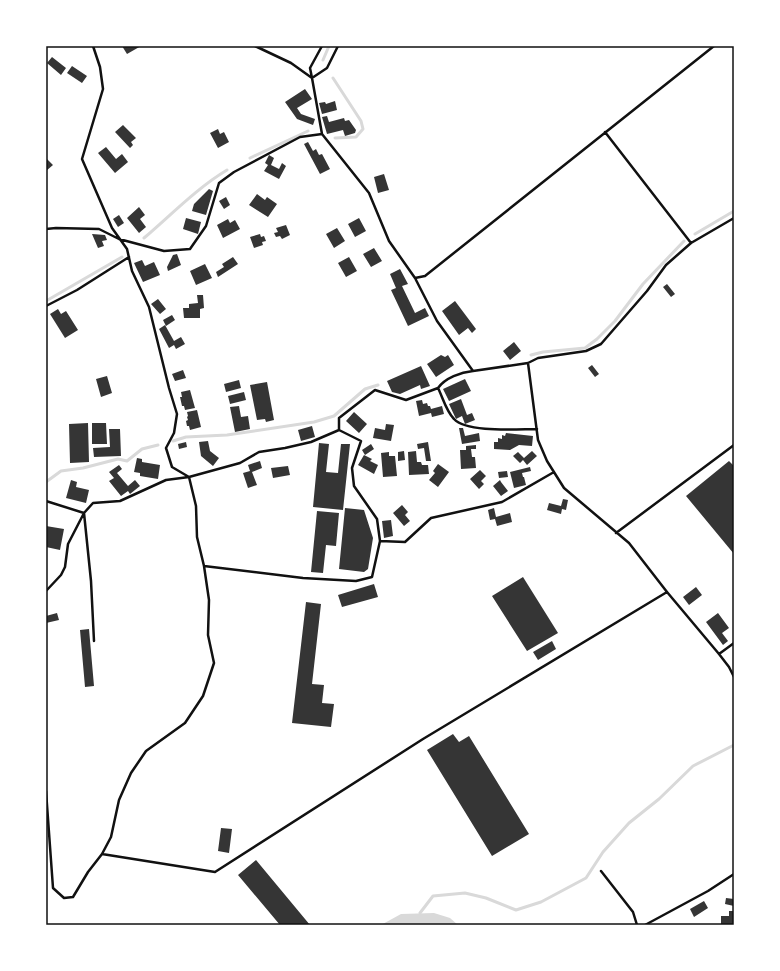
<svg xmlns="http://www.w3.org/2000/svg" width="780" height="971" viewBox="0 0 780 971" font-family="'PT Sans Narrow',sans-serif">
  <rect width="100%" height="100%" fill="#fff"/>
  <path fill="#d9d9d9" d="M434,913L450,918L458,925H381L401,914Z"/>
  <g fill="none" stroke-linecap="round" stroke-linejoin="round">
    <path stroke="#d9d9d9" stroke-width="3" d="M323,60L329,46
      M333,78L361,121L363,129L356,137L335,138
      M250,158L308,131
      M695,234L734,211
      M144,238C171,215 197,188 227,170
      M46,301L122,257
      M531,355L543,352L585,348L597,339L615,321L643,284L684,241
      M173,441L186,437L227,435L314,422L334,416L365,389L378,385
      M46,482L61,471L83,468L118,459L127,461L142,449L158,445
      M420,913L433,896L465,893L486,898L516,910L541,902L586,878L603,852L629,823L659,799L693,766L734,745"/>
  </g>
  <path fill="#353535" d="M122,46H141L127,54Z
    M52,57L66,68L61,75L47,63Z
    M72,66L87,76L82,83L67,73Z
    M305,89L312,99L297,108L301,114L315,119L313,125L297,119L285,102Z
    M335,101L337,110L322,114L319,103L325,102L326,104Z
    M327,116L329,122L344,118L345,121L349,120L356,130L355,133L345,136L343,130L327,134L322,117Z
    M123,125L136,138L131,142L133,145L130,148L115,132Z
    M218,129L220,134L224,132L229,142L218,148L210,133Z
    M308,142L313,151L316,149L319,155L322,154L330,169L320,174L304,144Z
    M106,147L116,159L122,154L128,162L115,173L98,153Z
    M269,155L274,158L271,165L279,169L282,163L286,166L279,179L264,171L268,165L265,163Z
    M46,158L53,165L46,171Z
    M384,174L389,190L378,193L374,177Z
    M209,189L213,191L206,215L192,211L194,204Z
    M257,194L265,200L267,197L277,204L268,217L249,205Z
    M226,197L230,205L224,209L219,201Z
    M139,207L145,215L140,219L146,227L139,233L127,218Z
    M119,215L124,223L118,227L113,219Z
    M186,218L201,222L198,234L183,229Z
    M359,218L366,231L355,237L348,224Z
    M228,219L230,223L235,220L240,229L223,238L217,225Z
    M286,225L290,235L282,239L280,236L276,237L274,233L278,232L276,228Z
    M337,228L345,241L334,248L326,234Z
    M92,234L105,235L107,240L102,241L104,246L98,248Z
    M260,234L261,237L264,236L266,241L262,242L263,245L254,248L250,237Z
    M374,248L382,261L371,267L363,254Z
    M177,254L181,265L168,271L167,267L173,255Z
    M233,257L238,264L218,277L216,272L224,267L222,264Z
    M349,257L357,271L346,277L338,263Z
    M142,260L145,266L154,262L160,275L143,282L134,263Z
    M205,264L212,278L196,285L190,271Z
    M400,269L408,284L402,286L415,313L425,308L429,316L408,326L391,290L396,288L390,274Z
    M667,284L675,294L671,297L663,287Z
    M197,295H203L204,308L200,309V318H184L183,308H189V304L198,303Z
    M158,299L166,309L160,314L151,304Z
    M455,301L476,329L472,333L468,328L459,335L442,311Z
    M58,309L61,314L66,311L78,330L65,338L50,314Z
    M172,315L175,320L166,326L163,320Z
    M165,325L174,341L181,337L185,344L176,349L174,345L169,348L159,329Z
    M514,342L521,351L510,360L503,351Z
    M441,355L445,357L448,355L454,365L436,377L427,364Z
    M592,365L599,374L595,377L588,368Z
    M421,366L430,386L421,389L420,385L400,394L392,392L387,381Z
    M183,370L186,378L175,381L172,374Z
    M107,376L112,393L101,397L96,379Z
    M465,379L471,391L449,401L443,389Z
    M239,380L241,388L226,392L224,384Z
    M267,382L274,420L266,422L265,419L257,420L250,385Z
    M190,390L195,408L185,410L184,406H182L180,397H182L181,392Z
    M244,392L246,400L230,404L228,396Z
    M461,399L467,415L472,413L475,420L465,424L462,416L456,419L449,404Z
    M422,400L423,404L427,403L428,406H430L431,409L442,406L444,414L432,417L431,413L419,416L416,401Z
    M239,406L241,417L248,416L250,429L235,432L230,407Z
    M197,410L201,427L190,430L189,426H187L186,421L188,420L187,417L188,416L187,412Z
    M354,412L367,424L359,433L346,421Z
    M88,423L89,462L70,463L69,424Z
    M92,423H106L107,444H92Z
    M386,424L394,425L391,441L373,438L375,428L385,430Z
    M312,426L315,437L301,441L298,430Z
    M459,428H463L465,436L479,433L480,441L462,444Z
    M109,429H120L121,456L94,457L93,448L110,447Z
    M506,433L533,436L532,446L519,445L510,450L494,449V442H498V438L502,439V435L505,436Z
    M208,441L210,451L219,458L213,466L201,456L199,442Z
    M186,442L187,447L179,449L178,444Z
    M428,442L431,461H426L424,448L418,449L417,444Z
    M319,443L329,444L326,472L338,473L341,444H350L343,510L313,507Z
    M371,444L374,449L365,455L362,450Z
    M476,445V449H471L472,457H475L476,468L461,469L460,450H466V446Z
    M404,451L405,460L398,461V452Z
    M416,451L417,462H421L422,465H428L429,474L409,475L408,452Z
    M532,451L537,456L527,465L523,460L520,463L513,456L518,452L524,458Z
    M389,452V456H395L397,476L383,477L381,453Z
    M364,455L372,459L370,461L378,465L374,474L358,465Z
    M137,458L142,459V462L160,465L158,479L140,476V473L134,472Z
    M260,461L262,468L252,472L257,485L248,488L243,473L250,471L248,465Z
    M729,461L734,466V554L686,496Z
    M438,464L449,472L438,487L429,480L435,473L433,471Z
    M119,465L122,469L117,473L128,486L135,480L140,486L130,494L128,491L121,496L109,481L114,478L109,472Z
    M288,466L290,475L273,478L271,468Z
    M530,467L531,471L522,473L523,477H524L526,485L514,488L510,472Z
    M480,470L486,476L481,481L484,484L479,489L470,479Z
    M507,471L508,477L499,478L498,472Z
    M71,480L77,482L76,487L89,490L86,503L66,498Z
    M500,480L501,482L508,491L501,496L493,486Z
    M563,499L568,500L566,510L562,509L561,514L547,510L549,503L561,506Z
    M402,505L408,512L405,515L410,521L404,526L393,513Z
    M345,508L364,510L373,538L368,569L364,572L339,569Z
    M494,508L496,517L510,513L512,522L497,526L495,519L490,520L488,510Z
    M317,511L339,513L336,546L326,545L323,573L311,572Z
    M391,520L393,536L384,538L382,521Z
    M46,526L64,529L60,550L46,547Z
    M523,577L558,633L527,651L492,596Z
    M374,584L378,597L342,607L338,595Z
    M696,587L702,595L689,605L683,597Z
    M306,602L321,604L312,684L324,685L322,703L334,704L331,727L292,723Z
    M57,613L59,620L46,623V616Z
    M718,613L729,628L722,633L728,641L723,645L706,622Z
    M89,629L94,686L85,687L80,630Z
    M552,641L556,649L538,660L533,652Z
    M453,734L459,742L469,736L529,834L492,856L427,750Z
    M221,828L232,829L229,853L218,851Z
    M256,860L310,925H280L238,875Z
    M726,898L734,899V906L725,904Z
    M704,901L708,908L694,917L690,909Z
    M729,911H734V925H721V916H729Z"/>
  <g fill="none" stroke-linecap="round" stroke-linejoin="round">
    <path stroke="#111" stroke-width="2.5" d="M93,46L100,67L103,89L82,159L112,228L127,249L132,271L149,307L169,388L177,414L174,433L166,448L172,467L189,477L240,463L259,452L285,448L311,442L339,430L361,441L352,468L354,486L377,519L380,541L405,542L431,518L502,502L554,472
      M255,46L291,63L312,78L322,134L369,193L389,241L415,278L437,321L473,371L528,363L538,440L547,461L564,488L629,543L667,592L719,654L729,667L734,677
      M322,46L310,68L312,78L327,68L338,46
      M605,132L691,243
      M46,229L56,228L99,229L119,239L164,251L190,249L206,226L219,183L234,172L300,137L322,134
      M415,278L425,276L714,46
      M46,306L77,290L129,257
      M528,363L538,358L586,351L601,344L647,291L666,265L691,243L734,218
      M438,388C445,378 461,372 473,371
      M339,430V418L375,390L406,400L438,388C443,398 446,411 454,419C467,433 517,429 537,429
      M46,501L84,513L91,581L94,641
      M616,533L734,445
      M204,566L303,578L356,581L372,577L380,541
      M46,591L61,575L65,567L68,544L84,513L93,503L120,501L166,480L189,477L196,506L197,537L204,566L209,600L208,635L214,663L203,696L185,723L146,751L131,773L119,800L111,837L102,854L88,872L73,897L64,898L53,888L46,791
      M719,654L734,643
      M102,854L215,872L423,739L667,592
      M601,871L633,912L637,925
      M645,925L708,891L734,874"/>
  </g>
  <rect width="780" height="971" fill="none" stroke="#ffffff" stroke-width="94"/>
  <rect x="47" y="47" width="686" height="877" fill="none" stroke="#111" stroke-width="1.5"/>
</svg>
